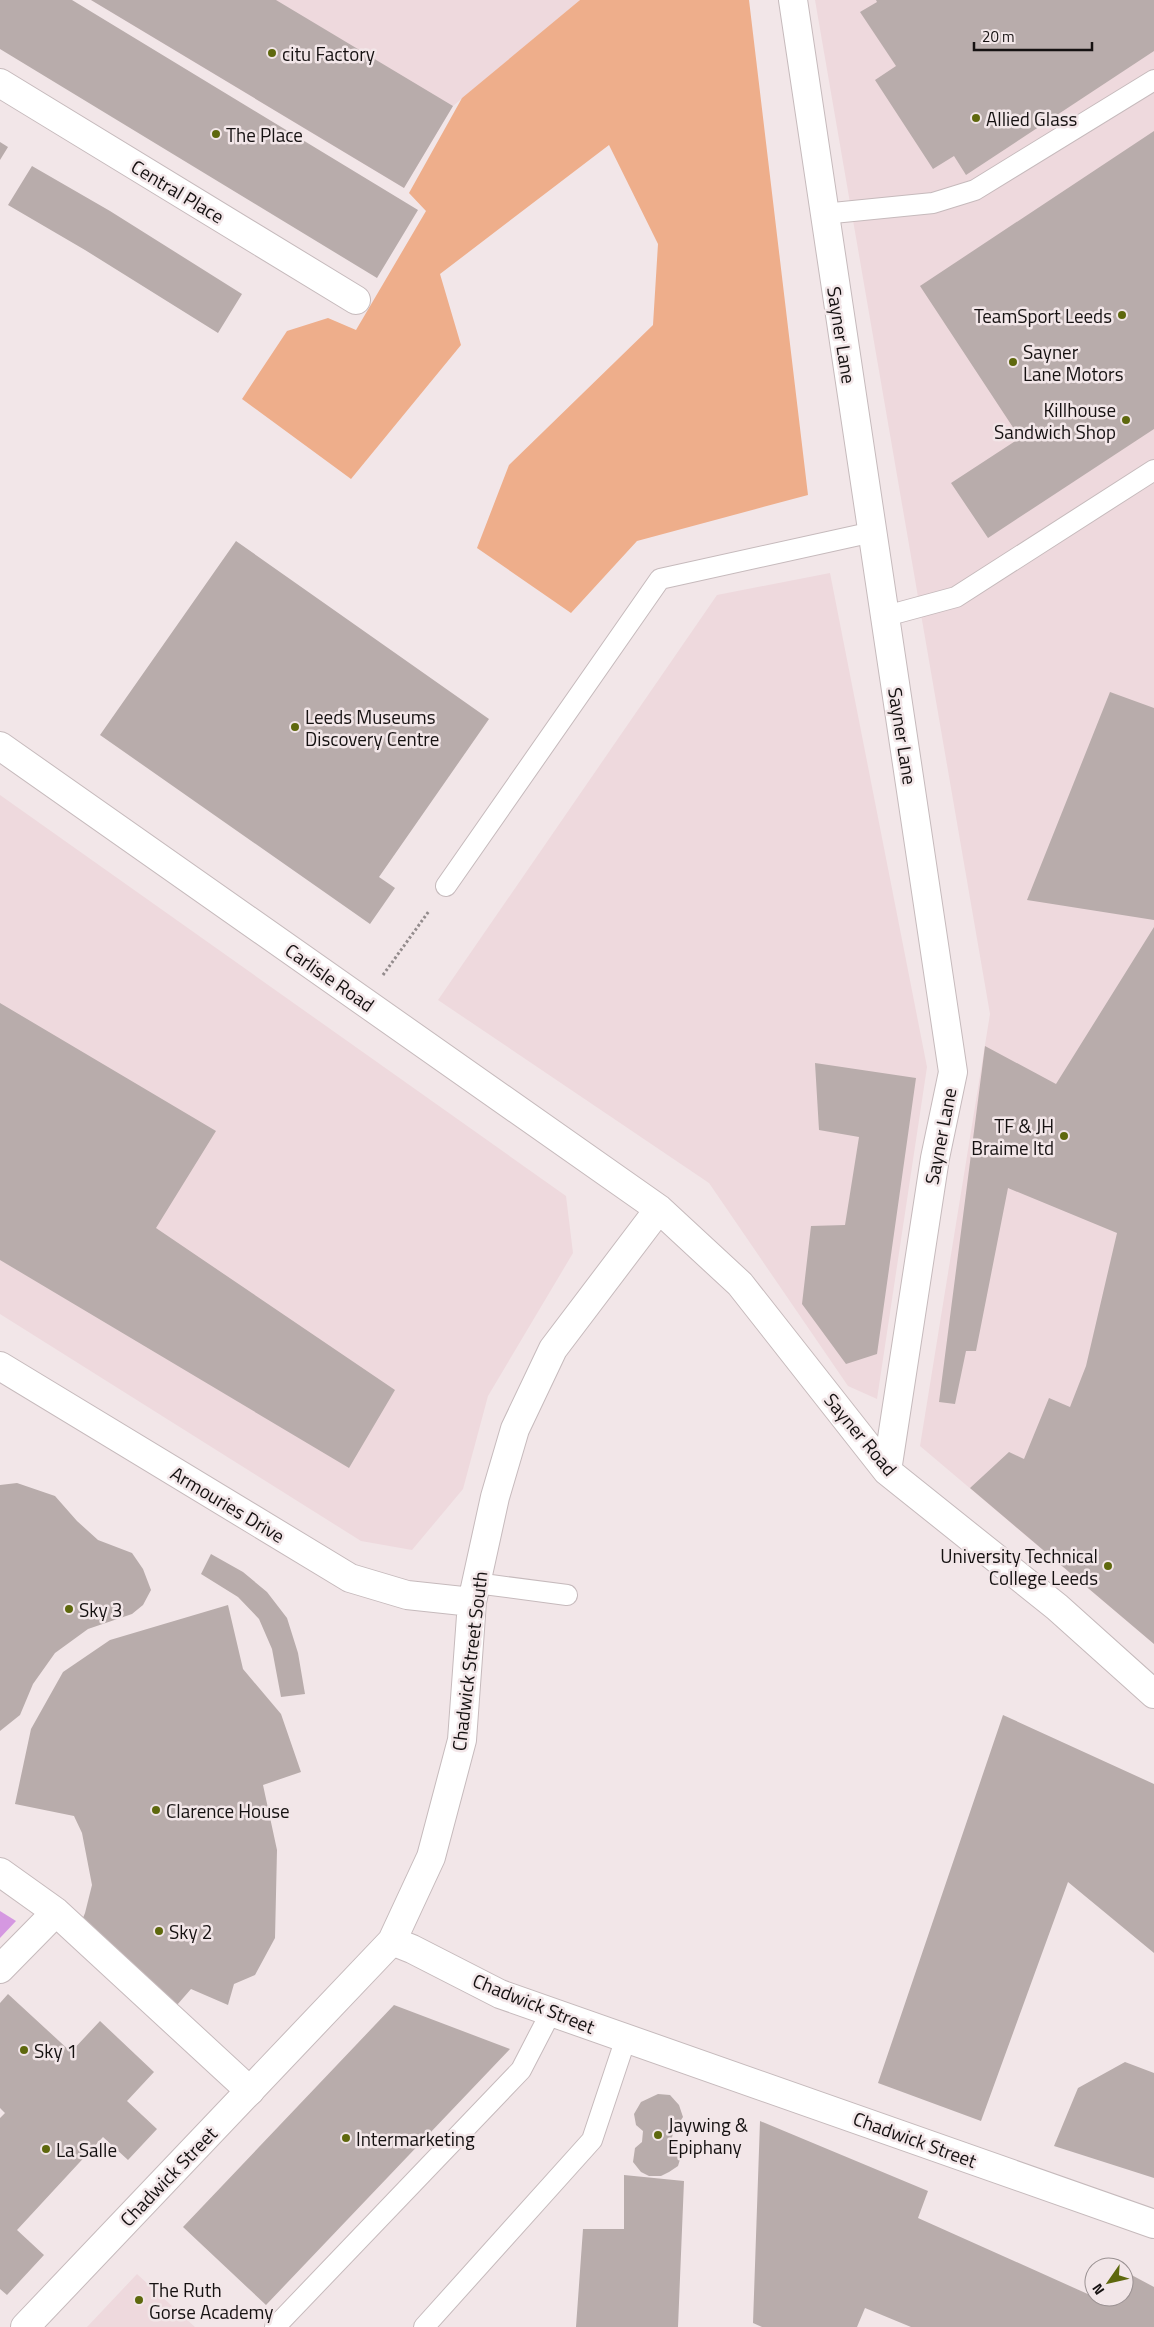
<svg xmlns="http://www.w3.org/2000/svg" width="1154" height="2327" viewBox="0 0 1154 2327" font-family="'Titillium Web',sans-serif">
  <rect width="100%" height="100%" fill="#f2e6e8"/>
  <path fill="#eed9dd" d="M91,0H580L453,106L404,188Z
    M815,0H1154V1644L920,1446L990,1014Z
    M830,573L927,1067L877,1399L848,1386L709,1183L438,1000L717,595Z
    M0,795L566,1196L573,1253L488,1396L463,1489L412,1550L361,1541L0,1314Z
    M137,2274L195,2327H87Z"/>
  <path fill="#eeae8b" d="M580,0H749L808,495L637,541L571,613L477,548L509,465L653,325L658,244L609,145L440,274L461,345L351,479L242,399L287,331L328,318L356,330L426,211L409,193L462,98Z"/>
  <path fill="#d598e1" d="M0,1911L16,1921L0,1938Z"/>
  <path fill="#b8acab" d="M0,0H72L418,210L377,278L0,49Z
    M91,0H276L453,106L404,188Z
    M876,0H1154V51L966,175L954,156L933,169L875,80L896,66L860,12L877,2Z
    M1154,131V429L988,538L951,483L1020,438L920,286Z
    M0,142L8,147L0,160Z
    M32,166L110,211L242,294L218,333L85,250L8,205Z
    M236,541L489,719L379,877L395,888L370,924L100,735Z
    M1110,692L1154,708V920L1027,900Z
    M1154,927V1644L970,1488L1009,1452L1024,1459L1049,1398L1070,1407L1086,1366L1117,1233L1008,1188L976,1351H966L955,1404L939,1402L985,1046L1056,1084Z
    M0,1003L216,1131L156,1228L395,1390L349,1468L0,1260Z
    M815,1063L916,1078L877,1354L846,1364L802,1304L811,1226L845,1225L859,1137L819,1130Z
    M17,1483L55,1496L77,1521L98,1540L132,1553L143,1569L151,1590L143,1605L132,1614L88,1629L55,1653L33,1684L20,1715L0,1731V1485Z
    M211,1554L243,1572L267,1592L287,1618L298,1653L305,1694L281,1697L272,1649L259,1619L238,1597L201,1574Z
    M228,1605L243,1669L281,1714L301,1772L263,1785L277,1850L275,1938L255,1975L234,1984L228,2005L191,1989L170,2013L78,1930L85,1913L92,1885L82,1833L74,1816L15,1804L31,1729L63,1672L110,1640Z
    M1003,1715L1154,1784V1953L1068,1882L981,2121L878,2083Z
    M8,1994L71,2052L100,2021L154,2072L127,2101L157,2129L128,2160L103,2137L17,2230L44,2255L7,2295L0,2289V2118L5,2113L0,2108V2003Z
    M394,2005L510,2049L266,2305L183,2227Z
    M1125,2062L1154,2073V2178L1054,2146L1078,2088Z
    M658,2094L670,2095L679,2105L683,2117L673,2132L672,2138L678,2146L681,2156L678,2166L669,2172L661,2176H649L641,2172L633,2162L635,2148L642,2142L643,2131L636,2125L634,2114L641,2102Z
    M760,2121L928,2191L918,2218L1090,2295L1094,2287V2297H1124V2271L1154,2287V2327H911L865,2308L857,2327H762L753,2323Z
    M624,2175L684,2181L678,2327H576L583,2229H624Z
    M1107,2262L1115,2267H1104Z"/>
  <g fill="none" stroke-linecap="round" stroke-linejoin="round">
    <g stroke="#c6babc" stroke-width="22">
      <path id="service" d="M823,214L933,203L975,190L1154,80
        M886,616L956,597L1154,470
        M446,886L660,579L873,532
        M476,1583L567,1595
        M275,2327L521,2070L551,2012
        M424,2327L592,2140L626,2038"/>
    </g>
    <g stroke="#c6babc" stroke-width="30">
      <path id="pedestrian" d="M0,83L356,300
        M0,1872L56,1912L250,2091
        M0,1969L56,1912"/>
    </g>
    <g stroke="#c6babc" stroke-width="30">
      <path id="minor" d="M793,0L953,1072L935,1158L887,1471
        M0,746L659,1209L740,1284L887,1471L1057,1607L1154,1694
        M0,1366L350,1578L407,1595L472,1602
        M392,1941L412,1949L500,1994L1154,2224
        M25,2327L392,1941L431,1857L462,1740L472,1602L495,1497L515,1429L553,1349L659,1209"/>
    </g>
    <path stroke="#938b8c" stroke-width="3" stroke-dasharray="2.5 2.5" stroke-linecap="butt" d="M383,975L429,911"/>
    <use href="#service" stroke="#fff" stroke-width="20"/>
    <use href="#pedestrian" stroke="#fff" stroke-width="28"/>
    <use href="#minor" stroke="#fff" stroke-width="28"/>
  </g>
  <g fill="#5e680d" stroke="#f2e6e8" stroke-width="2">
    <circle cx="272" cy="53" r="5"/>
    <circle cx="976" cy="118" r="5"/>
    <circle cx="216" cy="134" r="5"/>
    <circle cx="1122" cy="315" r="5"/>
    <circle cx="1013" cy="362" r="5"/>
    <circle cx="1126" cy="420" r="5"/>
    <circle cx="295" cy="727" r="5"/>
    <circle cx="1064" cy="1136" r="5"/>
    <circle cx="1108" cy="1566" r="5"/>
    <circle cx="69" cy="1609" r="5"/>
    <circle cx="156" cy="1810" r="5"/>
    <circle cx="159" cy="1931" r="5"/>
    <circle cx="24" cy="2050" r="5"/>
    <circle cx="658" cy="2135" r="5"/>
    <circle cx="346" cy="2138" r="5"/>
    <circle cx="46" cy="2149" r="5"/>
    <circle cx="139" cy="2300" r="5"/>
  </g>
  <g text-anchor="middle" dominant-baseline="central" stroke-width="5" stroke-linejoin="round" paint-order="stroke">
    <g font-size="19" fill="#151111" stroke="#f2e6e8" text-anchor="start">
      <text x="282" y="53">citu Factory</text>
      <text x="986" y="118">Allied Glass</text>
      <text x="226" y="134">The Place</text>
      <text x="1112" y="315" text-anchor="end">TeamSport Leeds</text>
      <text x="1023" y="351">Sayner<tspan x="1023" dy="22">Lane Motors</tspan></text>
      <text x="1116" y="409" text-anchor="end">Killhouse<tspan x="1116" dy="22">Sandwich Shop</tspan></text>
      <text x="305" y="716">Leeds Museums<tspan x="305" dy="22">Discovery Centre</tspan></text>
      <text x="1054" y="1125" text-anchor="end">TF &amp; JH<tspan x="1054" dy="22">Braime ltd</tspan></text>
      <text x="1098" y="1555" text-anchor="end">University Technical<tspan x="1098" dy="22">College Leeds</tspan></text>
      <text x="79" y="1609">Sky 3</text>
      <text x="166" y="1810">Clarence House</text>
      <text x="169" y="1931">Sky 2</text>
      <text x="34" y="2050">Sky 1</text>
      <text x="668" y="2124">Jaywing &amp;<tspan x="668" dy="22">Epiphany</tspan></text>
      <text x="356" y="2138">Intermarketing</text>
      <text x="56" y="2149">La Salle</text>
      <text x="149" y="2289">The Ruth<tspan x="149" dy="22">Gorse Academy</tspan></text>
    </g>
    <g font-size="19" fill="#151111" stroke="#f2e6e8">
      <text transform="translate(178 191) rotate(31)">Central Place</text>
      <text transform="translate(842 335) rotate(81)">Sayner Lane</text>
      <text transform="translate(903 736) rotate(81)">Sayner Lane</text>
      <text transform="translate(330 977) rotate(35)">Carlisle Road</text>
      <text transform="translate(940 1136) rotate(-79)">Sayner Lane</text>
      <text transform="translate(861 1434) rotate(50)">Sayner Road</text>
      <text transform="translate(228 1504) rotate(31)">Armouries Drive</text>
      <text transform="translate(469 1661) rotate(-83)">Chadwick Street South</text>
      <text transform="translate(534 2003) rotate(22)">Chadwick Street</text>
      <text transform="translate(915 2139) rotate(20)">Chadwick Street</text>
      <text transform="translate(168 2176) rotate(-46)">Chadwick Street</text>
    </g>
  </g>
  <g transform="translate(1109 2282) rotate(236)"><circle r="24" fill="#f2e6e8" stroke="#9a9192"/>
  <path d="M0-4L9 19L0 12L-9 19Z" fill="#5e680d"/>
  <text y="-8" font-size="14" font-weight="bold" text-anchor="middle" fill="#151111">N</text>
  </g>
  <path d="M974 42v8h118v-8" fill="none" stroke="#151111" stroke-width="2.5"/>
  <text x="982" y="42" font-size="15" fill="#151111" stroke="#f2e6e8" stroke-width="4" paint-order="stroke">20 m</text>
</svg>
